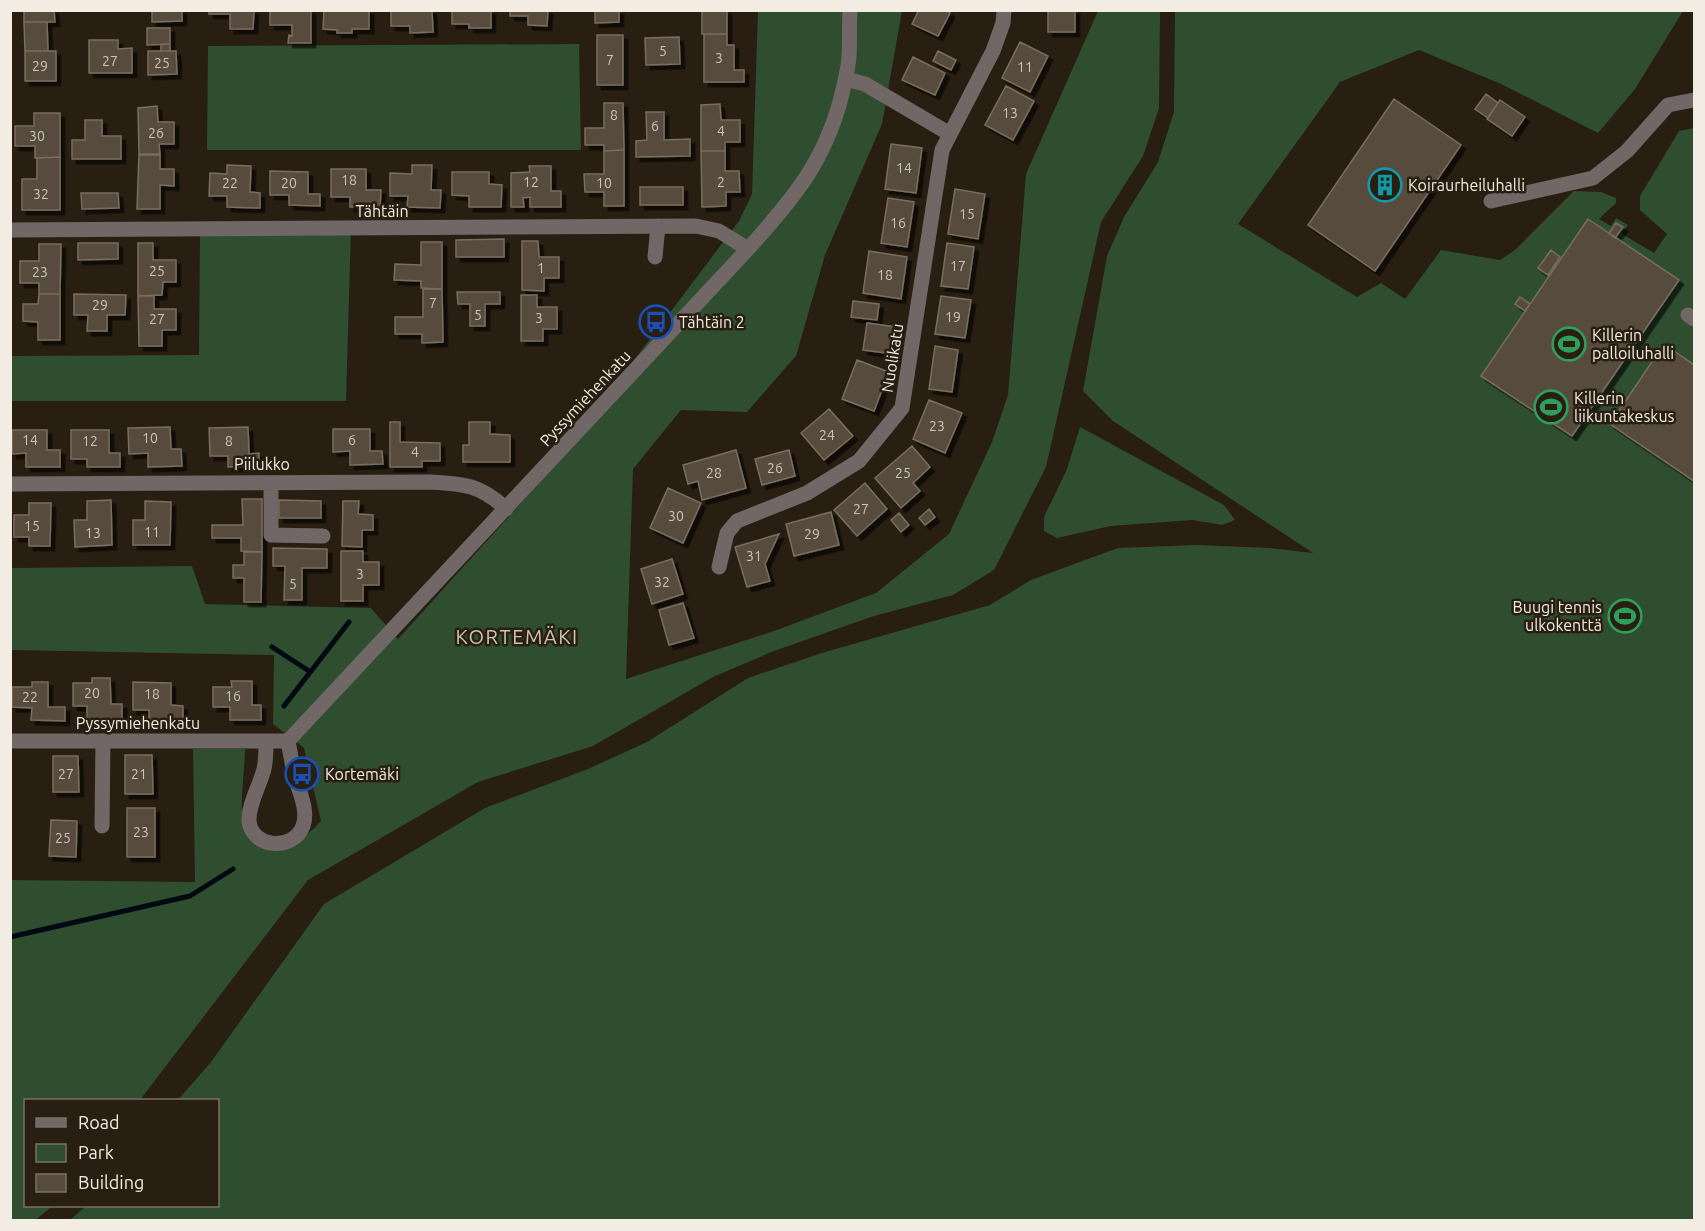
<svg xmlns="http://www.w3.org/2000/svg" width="1705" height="1231" viewBox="0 0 1705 1231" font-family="Ubuntu,sans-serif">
  <defs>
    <filter id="shadow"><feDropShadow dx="4.5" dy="4.5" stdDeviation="0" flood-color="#0009"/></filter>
  </defs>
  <rect width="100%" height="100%" fill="#281e11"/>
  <path fill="#2e4e2f" d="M758,11H902L882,124L825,255L796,356L747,412L681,410L633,469L626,679L774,631L876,593L949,534L992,442L1008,395L1026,174L1098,11H1160L1159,108L1143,156L1101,222L1046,467L994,570L953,595L874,616L774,651L713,677L593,746L478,782L308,880L140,1100H26V1206H53L35,1220H11V880L195,882L193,749H245C245,770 238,813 245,833C247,839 252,842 258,845C283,858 304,839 321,821L304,748L273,724L274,655L11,650V568L192,566L205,604L371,608L398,639L552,469L739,221L752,194Z
    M1175,11H1683L1635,89L1598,133L1501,84L1419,50L1340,82L1238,224L1357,297L1381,283L1405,299L1441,250L1500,260L1515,250L1574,191L1601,192L1616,198V203L1599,219L1611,226L1616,218L1628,225L1622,234L1654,253L1667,234L1640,210V196L1679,131L1694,128V1220H70L86,1206H218V1100H178L211,1062L324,904L485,808L588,769L647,742L748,678L825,652L990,605L1031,580L1118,548L1197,545L1270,548L1313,553L1113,421L1083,391L1107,256L1124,217L1158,162L1174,112Z
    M579,44L581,150H207L208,46Z
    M351,229L346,401H11V356L199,355L200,236Z
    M1080,427L1224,505L1235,520L1222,525L1192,520L1111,526L1057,538L1044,531V517L1067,469Z"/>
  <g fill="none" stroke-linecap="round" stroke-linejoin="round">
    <path stroke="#000912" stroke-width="5" d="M272,647L309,671
      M284,706L349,622
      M10,937L190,896L233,869"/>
  </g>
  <path fill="#564b3d" stroke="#796e5e" stroke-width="1.5" filter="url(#shadow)" d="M24,10H54L55,22H24Z
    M152,10H182V21L152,22Z
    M209,10H254L253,29H230V14H209Z
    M270,10H311V43H288L289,35L292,36V25H270Z
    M324,10H369V29H352V33H337V30L323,29Z
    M391,10H432L433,32L410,33V26H391Z
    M452,10H491V28H469V24H452Z
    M510,10H548L547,26L528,25V16H510Z
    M595,10H619V22L595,23Z
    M702,10H727V34H702Z
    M919,10H945L950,13L938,36L912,24Z
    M1048,10H1075V32H1048Z
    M24,22H47L48,51H25Z
    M147,28H170V44L147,45Z
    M704,34H727V45H734V70H744V82H704Z
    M597,35H623V85H597Z
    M679,37L680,64L646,65L645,38Z
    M89,40H118V49L132,48V73H89Z
    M1020,42L1048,56L1030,92L1002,78Z
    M161,44H170V51H161Z
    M25,51H56V81H25Z
    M148,51H176L177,74L148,75Z
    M938,51L956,60L951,70L933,61Z
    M913,57L945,73L935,95L902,80Z
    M1006,86L1034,101L1013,140L985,125Z
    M1486,94L1498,103L1488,118L1475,109Z
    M1394,99L1461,145L1375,271L1308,225Z
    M1500,100L1525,117L1512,136L1487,119Z
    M604,103H623L624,150L604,151V145H585V128H604Z
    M720,104L721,120H740V142H725V151H701V105Z
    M157,106L158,122H174V144H159L160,154H139L138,108Z
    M646,112H664V140L690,139V156L636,157V141L647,140Z
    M34,113H60V157L35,158V146H15V126H34Z
    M85,120H102V136H121V159H72V140H85Z
    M891,144L922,148L916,193L885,189Z
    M624,150V206H604V192H585L584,174H604V151Z
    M701,151H725V171H739L740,192H726V206L702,207Z
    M139,155H160V169H174V186L160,185V209H137Z
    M60,157V210H22V179H37V158Z
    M227,165L251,166L250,192L260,193V208L227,207V196H209L210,173L227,174Z
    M412,165H432L431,190H441L440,208L407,207L408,196H390V173L412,174Z
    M529,166H551V191H561V207H530V197L523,198L524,207H511V173L530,172Z
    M331,169H366V190H381L380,207H350V197H331Z
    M270,171L308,172V194H320V206L289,205V195H270Z
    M452,172H489V184L502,185L501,207H469V196L452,195Z
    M640,187H683V205H640Z
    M955,189L985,194L978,239L948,234Z
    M81,193H118L119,208L82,209Z
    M888,198L914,202L907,247L881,243Z
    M1588,219L1679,280L1572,436L1481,376Z
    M1616,223L1623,227L1615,238L1609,233Z
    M504,239V257H456V240Z
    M522,241H538L539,257H559V278H544V291L522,290Z
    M421,242H442V289L421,288V281L394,280L395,264L421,265Z
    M78,243H118V259L78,260Z
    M138,243H153V260H176V282H163L162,295L138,296Z
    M947,243L974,247L968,289L941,286Z
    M39,244H61L60,294H39V283H20V261H39Z
    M1551,250L1560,257L1548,275L1538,268Z
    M869,251L907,257L901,299L863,293Z
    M423,289H442L443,342L422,343V334H395V317H423Z
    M457,292H500V304H485V326H470V304H458Z
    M39,294H60V340H38V322L23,321V304H38Z
    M74,294L126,295L125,315H107V331H87L88,315H74Z
    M521,295H537V307H557V329H543V341H521Z
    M138,296H154V309H176V330H162V346H139Z
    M941,296L971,300L965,338L935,334Z
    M1520,297L1530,304L1525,311L1515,304Z
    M853,301L879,304L877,320L851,317Z
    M867,323L897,327L894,354L863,350Z
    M1664,344L1694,365V481L1610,424Z
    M935,346L958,350L952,392L929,389Z
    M857,360L889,372L874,411L842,399Z
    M929,400L962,413L945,453L913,439Z
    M829,409L853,436L824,460L801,433Z
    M390,422H400V442L440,443V461H422V467H390Z
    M469,422H490V434L510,435V462H463V445H469Z
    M170,427L171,449H181L182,466L148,467V453L129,454L128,428Z
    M248,427L249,454L259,453V466L228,467V456H210L209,428Z
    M333,429H370V451H382L383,464L350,465V451L333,452Z
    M12,430H47V450H60V467H26V453L12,454Z
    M71,430H109V453H120V467H87V459H71Z
    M912,446L930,467L913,483L920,491L901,508L875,478Z
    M736,450L746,488L702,500L698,481L688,484L683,465Z
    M789,450L795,476L762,485L755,459Z
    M865,483L887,509L857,536L834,510Z
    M668,488L701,503L683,543L650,528Z
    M242,499H262V552L241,551V538H212V525H243Z
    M111,500L112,545L75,547L74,520H87V501Z
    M279,500L321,501V518H279Z
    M145,501L171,502L170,545H133V520H145Z
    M343,501H359L358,514L373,515V530H362V547L342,546Z
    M29,503H51L50,546H29V537H14V515H29Z
    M929,509L935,517L925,525L919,518Z
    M831,512L839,545L794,556L786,524Z
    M899,513L909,525L901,532L891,520Z
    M779,534L765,564L770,581L747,587L735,547Z
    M273,548L327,549V568H302V600H284L285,566H273Z
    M341,551H363V562H379V585H363V601H341Z
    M244,552H262L261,602H244V578H233V565H244Z
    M672,559L683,594L652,604L641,569Z
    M683,603L694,638L669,645L659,610Z
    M92,678H110L111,704H122V720H87V706H73V683H92Z
    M231,681H252V705H261V720H230V707H213V687H232Z
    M32,682H48V707H65V721L31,720L32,708L12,707V687H32Z
    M133,682L171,683V705L183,706V721L149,720V710H133Z
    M125,755H152L153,794H125Z
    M53,756H78L79,792H53Z
    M127,808H155V857H127Z
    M51,820L77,821L76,857L49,856Z"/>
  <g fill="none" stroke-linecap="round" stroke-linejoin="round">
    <path stroke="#716767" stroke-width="15" d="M846,79L865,84L950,134
      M1491,201L1593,178L1627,151L1668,105L1694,100
      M10,230L696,226L719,231L748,249
      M655,257L658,226
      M1688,315L1694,319
      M271,483V535L323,536
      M10,484L431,482C465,484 481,485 506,509
      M719,567L727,533L737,521L807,493L859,461L902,408L942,150L993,51L1003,23L1004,10
      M10,741H288
      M266,741C266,750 266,760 264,769C260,785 248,805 249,821C252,849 294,851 303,826C309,809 298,790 294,773C292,762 290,752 288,741
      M288,741L748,249C792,200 824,163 841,98C844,84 848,71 849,57C850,41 849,26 850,10
      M102,826L103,741"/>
  </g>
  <defs>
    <g id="building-ring" transform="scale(1.725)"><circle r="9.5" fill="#281e11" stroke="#0f9aa8" stroke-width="1.5"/><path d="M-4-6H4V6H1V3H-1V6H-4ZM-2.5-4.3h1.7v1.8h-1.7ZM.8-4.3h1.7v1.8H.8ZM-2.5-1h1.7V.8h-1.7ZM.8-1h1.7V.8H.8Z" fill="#0f9aa8"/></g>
    <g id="bus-ring" transform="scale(1.725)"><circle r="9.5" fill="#281e11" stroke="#1a4fb4" stroke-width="1.5"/><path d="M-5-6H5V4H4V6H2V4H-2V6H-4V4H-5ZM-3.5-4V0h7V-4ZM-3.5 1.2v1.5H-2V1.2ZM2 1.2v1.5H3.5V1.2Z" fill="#1a4fb4"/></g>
    <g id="stadium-ring" transform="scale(1.725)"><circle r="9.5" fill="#281e11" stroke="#2e9e5b" stroke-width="1.5"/><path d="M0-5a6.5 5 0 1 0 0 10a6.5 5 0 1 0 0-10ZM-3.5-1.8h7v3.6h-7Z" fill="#2e9e5b"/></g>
  </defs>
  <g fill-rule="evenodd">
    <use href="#building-ring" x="1385" y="185"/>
    <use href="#bus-ring" x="656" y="322"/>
    <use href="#stadium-ring" x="1569" y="344"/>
    <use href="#stadium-ring" x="1551" y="407"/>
    <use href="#stadium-ring" x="1625" y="616"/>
    <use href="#bus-ring" x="302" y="774"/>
  </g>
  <g text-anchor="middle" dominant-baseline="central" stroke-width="5" stroke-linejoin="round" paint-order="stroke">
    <g font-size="14" fill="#cbc4ba">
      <text x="663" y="51">5</text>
      <text x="719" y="58">3</text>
      <text x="610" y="60">7</text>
      <text x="110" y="61">27</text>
      <text x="162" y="63">25</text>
      <text x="40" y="66">29</text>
      <text x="1025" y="67">11</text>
      <text x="1010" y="113">13</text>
      <text x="614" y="115">8</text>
      <text x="655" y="126">6</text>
      <text x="721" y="131">4</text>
      <text x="156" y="133">26</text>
      <text x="37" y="136">30</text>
      <text x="904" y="168">14</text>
      <text x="349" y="180">18</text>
      <text x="531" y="182">12</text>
      <text x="721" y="182">2</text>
      <text x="230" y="183">22</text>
      <text x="289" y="183">20</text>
      <text x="604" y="183">10</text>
      <text x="41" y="194">32</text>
      <text x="967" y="214">15</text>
      <text x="898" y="223">16</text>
      <text x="958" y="266">17</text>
      <text x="541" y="268">1</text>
      <text x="157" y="271">25</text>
      <text x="40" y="272">23</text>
      <text x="885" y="275">18</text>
      <text x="433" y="303">7</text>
      <text x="100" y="305">29</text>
      <text x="478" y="315">5</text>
      <text x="953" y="317">19</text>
      <text x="539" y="318">3</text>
      <text x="157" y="319">27</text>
      <text x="937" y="426">23</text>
      <text x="827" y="435">24</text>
      <text x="150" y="438">10</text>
      <text x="30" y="440">14</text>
      <text x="352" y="440">6</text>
      <text x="90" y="441">12</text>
      <text x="229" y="441">8</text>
      <text x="415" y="452">4</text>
      <text x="775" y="468">26</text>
      <text x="714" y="473">28</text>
      <text x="903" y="473">25</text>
      <text x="861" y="509">27</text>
      <text x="676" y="516">30</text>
      <text x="32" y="526">15</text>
      <text x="152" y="532">11</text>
      <text x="93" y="533">13</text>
      <text x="812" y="534">29</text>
      <text x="754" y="556">31</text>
      <text x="360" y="574">3</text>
      <text x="662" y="582">32</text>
      <text x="293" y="584">5</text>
      <text x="92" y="693">20</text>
      <text x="152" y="694">18</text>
      <text x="233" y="696">16</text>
      <text x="30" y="697">22</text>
      <text x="66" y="774">27</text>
      <text x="139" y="774">21</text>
      <text x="141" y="832">23</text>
      <text x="63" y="838">25</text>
    </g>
    <g font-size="16" fill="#f2ece3" stroke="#281e11" text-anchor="start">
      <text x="1408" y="185">Koiraurheiluhalli</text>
      <text x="679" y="322">Tähtäin 2</text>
      <text x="1592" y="335">Killerin<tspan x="1592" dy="18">palloiluhalli</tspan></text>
      <text x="1574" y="398">Killerin<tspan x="1574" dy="18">liikuntakeskus</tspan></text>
      <text x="1602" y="607" text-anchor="end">Buugi tennis<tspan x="1602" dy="18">ulkokenttä</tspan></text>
      <text x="325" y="774">Kortemäki</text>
    </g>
    <g font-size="16" fill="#f2ece3" stroke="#281e11">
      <text x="382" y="211">Tähtäin</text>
      <text transform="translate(892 358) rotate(-81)">Nuolikatu</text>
      <text transform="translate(585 398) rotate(-47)">Pyssymiehenkatu</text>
      <text x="262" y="464">Piilukko</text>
      <text x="138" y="723">Pyssymiehenkatu</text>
    </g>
    <g font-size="20" letter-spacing="1.5" fill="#cfc2b1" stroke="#281e11">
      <text x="517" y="636">KORTEMÄKI</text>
    </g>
  </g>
  <rect width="1705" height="1231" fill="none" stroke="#f2ece3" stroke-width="24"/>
  <rect x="24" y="1099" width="195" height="108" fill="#281e11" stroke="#797065" stroke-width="1.5"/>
  <rect x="36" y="1118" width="30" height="9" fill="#716767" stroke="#797065" stroke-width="1.5"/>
  <text x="78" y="1129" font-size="18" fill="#f2ece3">Road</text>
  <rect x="36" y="1144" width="30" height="18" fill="#2e4e2f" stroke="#797065" stroke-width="1.5"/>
  <text x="78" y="1159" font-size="18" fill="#f2ece3">Park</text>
  <rect x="36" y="1174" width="30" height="18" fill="#564b3d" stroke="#797065" stroke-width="1.5"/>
  <text x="78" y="1189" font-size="18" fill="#f2ece3">Building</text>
</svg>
